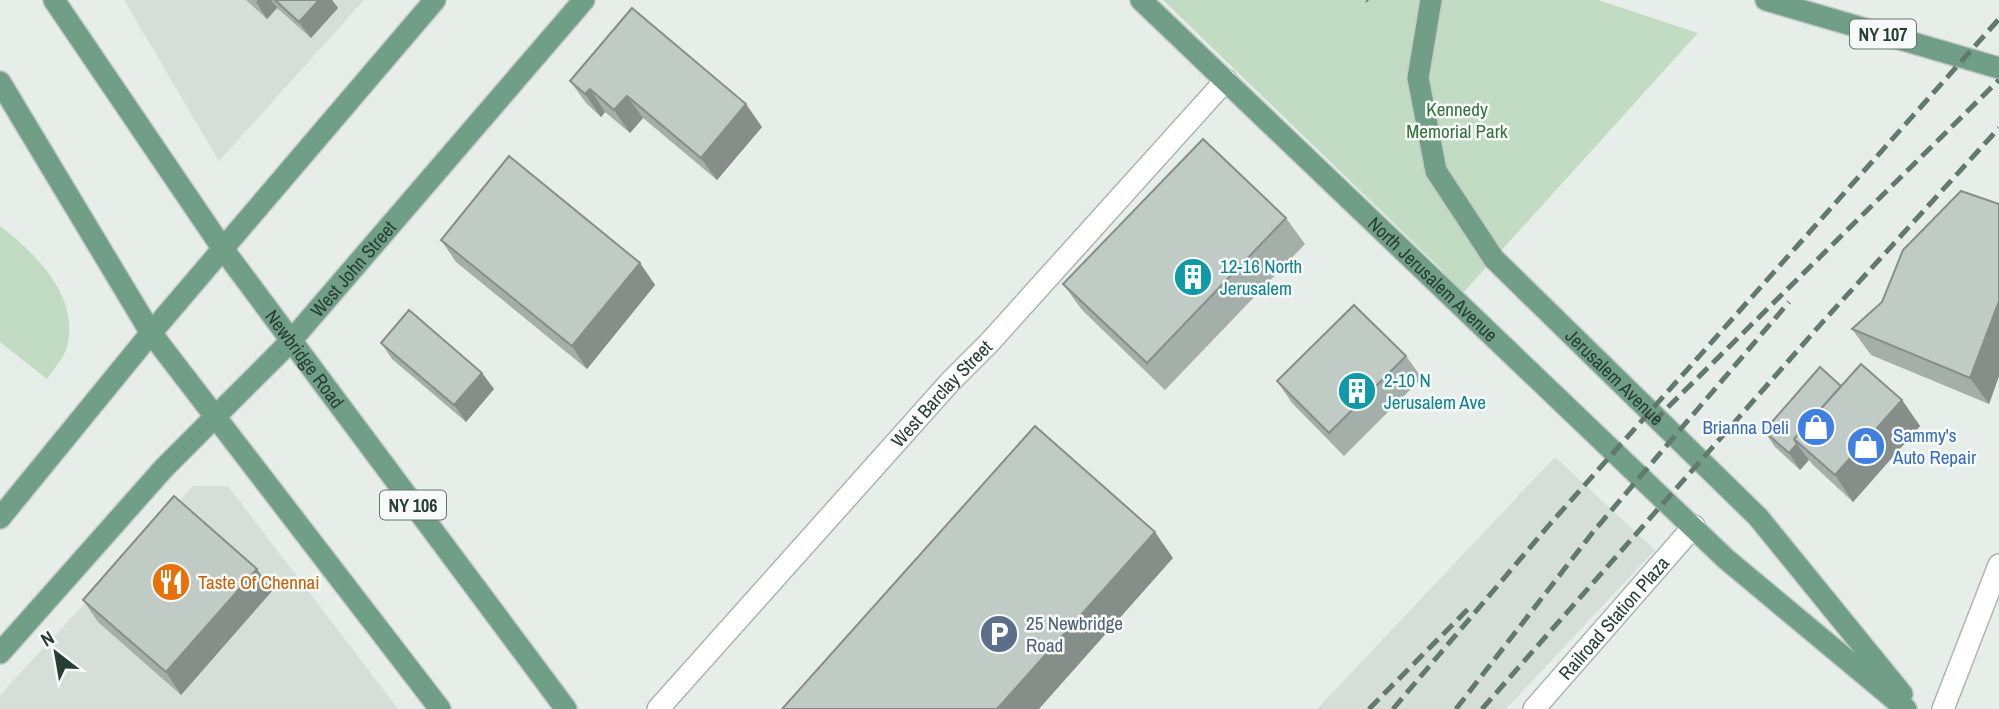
<svg xmlns="http://www.w3.org/2000/svg" width="1999" height="709" viewBox="0 0 1999 709" font-family="'Archivo Narrow',sans-serif">
  <rect width="100%" height="100%" fill="#e7eee9"/>
  <path fill="#d5ded7" d="M124,0H364L219,161Z
    M1555,457L1655,550L1506,709H1317Z
    M193,486H228L398,709H0V695Z"/>
  <path fill="#c2dcc3" d="M1163,0H1598L1698,33L1462,294L1440,268Z
    M0,226C36,254 80,296 67,347C64,358 53,370 47,379L0,342Z"/>
  <g fill="none" stroke-linecap="round" stroke-linejoin="round">
    <g stroke="#aab6ae" stroke-width="24">
      <g id="minor">
        <path id="s1" d="M658,709L950,382L989,343L1226,80"/>
        <path id="s2" d="M1534,709L1694,526"/>
        <path d="M1943,709L1999,565"/>
      </g>
    </g>
    <g stroke="#c3c9c6" stroke-width="24">
      <g id="major">
        <path id="s3" d="M54,0L223,249L566,709"/>
        <path id="s4" d="M1141,0L1726,559L1906,709"/>
        <path id="s5" d="M1431,0L1418,78L1436,171L1494,259L1758,517L1902,694"/>
        <path d="M1766,0L1999,68"/>
        <path d="M0,82L151,333L440,709"/>
        <path d="M0,518L151,333L435,0"/>
        <path id="s6" d="M0,653L164,468L290,342L584,0"/>
      </g>
    </g>
    <use href="#minor" stroke="#fff" stroke-width="21"/>
    <use href="#major" stroke="#709e87" stroke-width="21"/>
    <path stroke="#62796d" stroke-width="5" stroke-dasharray="14 7" stroke-linecap="butt" d="M1367,0L1368,1
      M1653,422L1999,80
      M1369,709L1471,606
      M1393,709L1550,524L1999,19
      M1456,709L1593,532L1789,302
      M1482,709L1828,316L1999,128"/>
  </g>
  <path fill="#a4afa9" d="M246,0H332L338,8L311,38L277,8L267,19Z
    M570,81L762,127L717,180L643,118L630,133L605,112L601,117L586,103Z
    M1999,204V376L1989,404L1871,355L1852,329Z
    M1286,218L1305,244L1165,390L1082,310L1063,284Z
    M441,240L640,263L655,285L587,369L456,262Z
    M381,343L482,373L494,389L466,422L392,359Z
    M1406,356L1422,378L1344,456L1292,403L1277,381Z
    M1841,386L1902,400L1920,426L1853,502L1813,465L1809,460L1800,470L1775,447L1764,431Z
    M272,591L181,695L98,622L83,600Z"/>
  <path fill="#868e89" d="M258,0H271L277,8L267,19L256,2Z
    M319,0H332L338,8L311,38L299,22Z
    M590,89L605,112L601,117L585,94Z
    M627,96L643,118L630,133L614,110Z
    M746,104L762,127L717,180L701,158Z
    M640,263L655,285L587,369L572,346Z
    M1999,301V376L1989,404L1970,378Z
    M482,373L494,389L466,422L454,405Z
    M1902,400L1920,426L1853,502L1835,475Z
    M1797,444L1809,460L1800,470L1789,453Z
    M1155,532L1173,558L1039,709H997Z
    M257,569L272,591L181,695L166,672Z"/>
  <path fill="#bfcbc4" stroke="#868e89" stroke-width="2" d="M275,0H319L299,22Z
    M632,8L746,104L701,158L627,96L614,110L590,89L585,94L570,81Z
    M1203,139L1286,218L1147,363L1063,284Z
    M509,156L640,263L572,346L441,240Z
    M1961,191L1999,204V301L1970,378L1852,329L1882,302L1903,250Z
    M1354,305L1406,356L1329,433L1277,381Z
    M409,310L482,373L454,405L381,343Z
    M1861,364L1902,400L1835,475L1794,439Z
    M1820,367L1841,386L1794,439L1797,444L1789,453L1764,431Z
    M1035,426L1155,532L997,709H782Z
    M174,496L257,569L166,672L83,600Z"/>
  <defs>
    <g id="building-disc" transform="scale(2.0125)"><circle r="9.5" fill="#0f9aa8" stroke="#f7faf8"/><path d="M-4-6H4V6H1V3H-1V6H-4ZM-2.5-4.3h1.7v1.8h-1.7ZM.8-4.3h1.7v1.8H.8ZM-2.5-1h1.7V.8h-1.7ZM.8-1h1.7V.8H.8Z" fill="#fff"/></g>
    <g id="shop-disc" transform="scale(2.0125)"><circle r="9.5" fill="#3f7fe0" stroke="#f7faf8"/><path d="M-5-2.5h2.3a2.7 3.5 0 0 1 5.4 0H5L5.5 6h-11ZM-1.5-2.5h3a1.5 2.3 0 0 0-3 0Z" fill="#fff"/></g>
    <g id="restaurant-disc" transform="scale(2.0125)"><circle r="9.5" fill="#e8710a" stroke="#f7faf8"/><path d="M-5-6h1v4h1v-4h1v4h1v-4h1v5L-1.5 .5V6h-2V.5L-5-1ZM5-6V6H3V1.5H1.5Q1.5-4 5-6Z" fill="#fff"/></g>
    <g id="parking-disc" transform="scale(2.0125)"><circle r="9.5" fill="#5c6f8a" stroke="#f7faf8"/><path d="M-3.5-5.5H1a3.5 3.5 0 0 1 0 7H-1V5.5H-3.5ZM-1-3.4V-.6H.8a1.4 1.4 0 0 0 0-2.8Z" fill="#fff"/></g>
  </defs>
  <g fill-rule="evenodd">
    <use href="#building-disc" x="1193" y="277"/>
    <use href="#building-disc" x="1357" y="391"/>
    <use href="#shop-disc" x="1816" y="427"/>
    <use href="#shop-disc" x="1866" y="446"/>
    <use href="#restaurant-disc" x="171" y="582"/>
    <use href="#parking-disc" x="999" y="634"/>
  </g>
  <g text-anchor="middle" dominant-baseline="central" stroke-width="5" stroke-linejoin="round" paint-order="stroke">
    <g fill="#f7faf8" stroke="#65766d" stroke-width="2">
      <rect x="1850" y="19.5" width="66" height="29" rx="5"/>
      <rect x="380" y="490.5" width="66" height="29" rx="5"/>
    </g>
    <g font-size="18" font-weight="bold" fill="#273e32">
      <text x="1883" y="34">NY 107</text>
      <text x="413" y="505">NY 106</text>
    </g>
    <g font-size="19" fill="#35713d" stroke="#f7faf8">
      <text x="1457" y="109">Kennedy<tspan x="1457" dy="22">Memorial Park</tspan></text>
    </g>
    <g font-size="19" fill="#0d838f" stroke="#f7faf8" text-anchor="start">
      <text x="1220" y="266">12-16 North<tspan x="1220" dy="22">Jerusalem</tspan></text>
      <text x="1384" y="380">2-10 N<tspan x="1384" dy="22">Jerusalem Ave</tspan></text>
    </g>
    <g font-size="19" fill="#273e32" stroke="#f7faf8">
      <text stroke="none"><textPath href="#s6" startOffset="522">West John Street</textPath></text>
      <text stroke="none"><textPath href="#s4" startOffset="404">North Jerusalem Avenue</textPath></text>
      <text stroke="none"><textPath href="#s3" startOffset="438">Newbridge Road</textPath></text>
      <text stroke="none"><textPath href="#s5" startOffset="448">Jerusalem Avenue</textPath></text>
      <text stroke="none"><textPath href="#s1" startOffset="424">West Barclay Street</textPath></text>
      <text stroke="none"><textPath href="#s2" startOffset="121">Railroad Station Plaza</textPath></text>
    </g>
    <g font-size="19" fill="#366cbe" stroke="#f7faf8" text-anchor="end">
      <text x="1789" y="427">Brianna Deli</text>
      <text x="1893" y="435" text-anchor="start">Sammy's<tspan x="1893" dy="22">Auto Repair</tspan></text>
    </g>
    <g font-size="19" fill="#c56008" stroke="#f7faf8" text-anchor="start">
      <text x="198" y="582">Taste Of Chennai</text>
    </g>
    <g font-size="19" fill="#4e5e75" stroke="#f7faf8" text-anchor="start">
      <text x="1026" y="623">25 Newbridge<tspan x="1026" dy="22">Road</tspan></text>
    </g>
  </g>
  <g transform="translate(56 653) rotate(329)" stroke="#f7faf8" stroke-width="5" paint-order="stroke">
  <path d="M0-5L12 26L0 18L-12 26Z" fill="#273e32"/>
  <text y="-10" font-size="19" font-weight="bold" text-anchor="middle" fill="#273e32">N</text>
  </g>
</svg>
